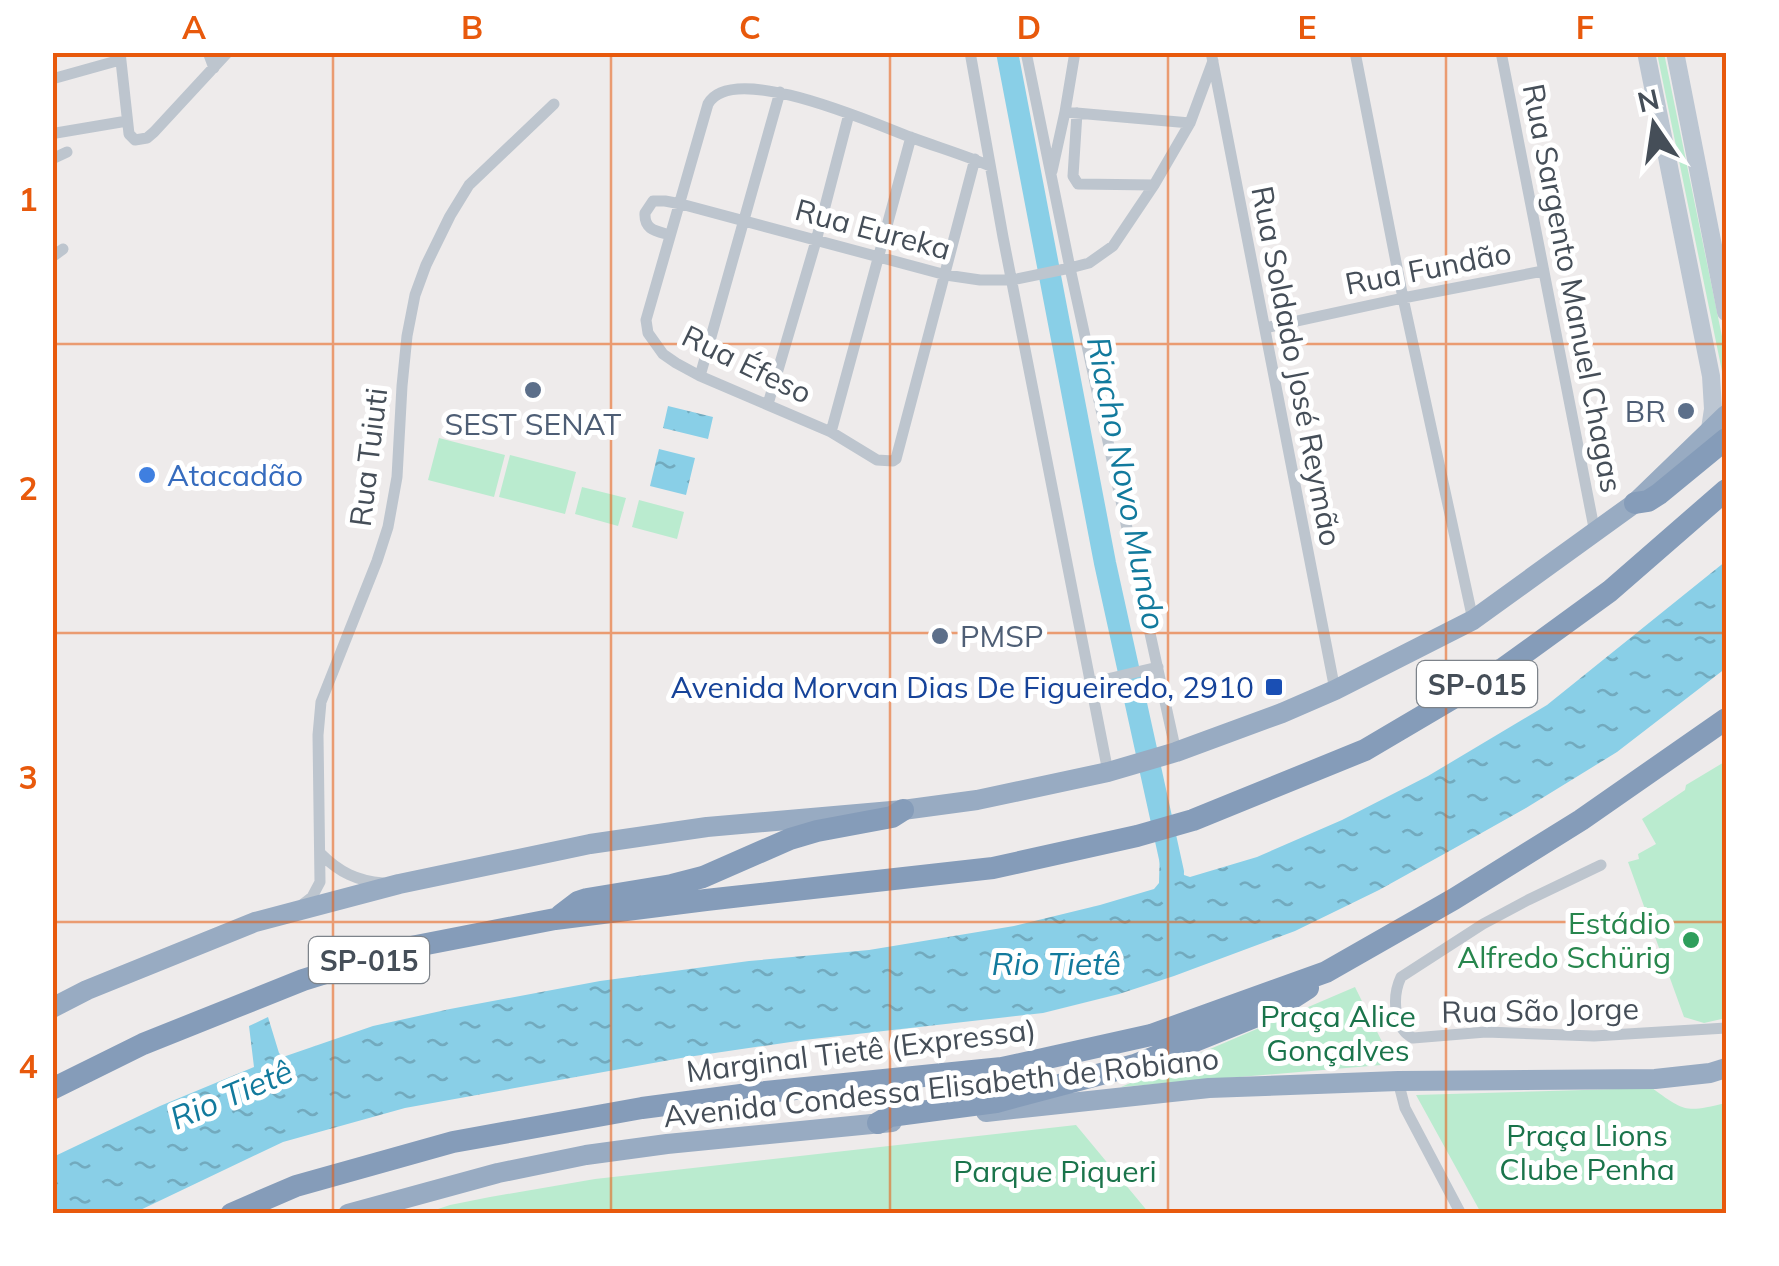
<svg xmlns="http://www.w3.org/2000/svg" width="1779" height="1266" viewBox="0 0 1779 1266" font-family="Mulish,sans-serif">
  <defs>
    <pattern id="water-ripples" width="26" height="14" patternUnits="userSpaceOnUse" patternTransform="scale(2.5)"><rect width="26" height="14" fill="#89cfe7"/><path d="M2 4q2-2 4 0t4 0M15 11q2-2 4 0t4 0" fill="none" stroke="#72aabe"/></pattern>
  </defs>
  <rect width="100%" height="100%" fill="#eeebeb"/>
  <path fill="#baebcf" d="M1657,53H1664L1726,356V380L1724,381Z
    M439,438L505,455L494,497L428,480Z
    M510,455L576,472L565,514L499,497Z
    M582,487L626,498L618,526L575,514Z
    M639,500L684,512L677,539L632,527Z
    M1726,761V1018L1704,1023L1684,1017L1628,862L1639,859L1638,854L1656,844L1642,819L1685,790L1686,785Z
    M1355,987L1393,1064L1121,1087Z
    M1652,1088C1686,1113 1686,1112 1726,1103V1213H1481L1416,1095Z
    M1076,1125L1149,1213H434L438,1209L450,1205L490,1197L595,1179Z"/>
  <path fill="url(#water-ripples)" d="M668,406L713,417L708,439L663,428Z
    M659,449L695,458L686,495L650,486Z
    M1726,561V668L1617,752L1526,808L1453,849L1379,890L1295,931L1174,976L1119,994L1043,1013L804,1040L681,1058L405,1108L283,1142L134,1213H53V1157L160,1106L254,1067L249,1026L268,1017L279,1053L283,1057L373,1026L450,1009L600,981L749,961L869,950L1014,926L1100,905L1154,889L1159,883L1160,846L1176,842L1184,875L1190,877L1257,857L1342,820L1428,776L1547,705Z"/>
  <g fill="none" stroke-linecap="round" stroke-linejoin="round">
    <path stroke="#89cfe7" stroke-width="22" d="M1007,52L1105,563L1173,872"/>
    <path stroke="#bdc5ce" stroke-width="11" d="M120,52L129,134L135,140L147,138L154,132L228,52
      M208,52L214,68
      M970,52L1003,237L1108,772
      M1026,52L1070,268L1176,752
      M1211,52L1335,690
      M1355,52L1403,298L1473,620
      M1501,52L1595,533
      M52,79L120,60
      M1065,112L1190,123
      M1077,113L1073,176L1078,184L1154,185
      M56,133L127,121
      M52,159L67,152
      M975,159L896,459L893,461L877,460L831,432L700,376L676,363L663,354L648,333L646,320L708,104C732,60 875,124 910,137C937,147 964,155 990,166
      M1052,171L1065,112L1075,52
      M670,235C656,231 644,230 645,213L653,201H665L681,204L946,275L980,280H1012L1070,268L1089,263L1113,246L1154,185L1190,123L1213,61
      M52,257L63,249
      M1265,328L1403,298L1543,271
      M700,376L780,92
      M768,404L816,241L849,114
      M831,432L911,137
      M1090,683L1158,667
      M321,854C339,872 357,881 383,883
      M1601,865L1528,900L1483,924L1401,977C1392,996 1393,1028 1413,1038L1486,1032L1594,1036L1726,1028
      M303,904L312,897L320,882L318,735L321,702L377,561L388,527L397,477L402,386L407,336L415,295L426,265L450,216L469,185L554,104
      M1398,1081L1405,1108L1461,1214"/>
    <path stroke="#bcc6d2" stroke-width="18" d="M1646,52L1711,376L1713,409L1710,429
      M1675,52L1726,312"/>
    <path stroke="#98abc2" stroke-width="20" d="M52,1008L87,990L255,922L399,884L590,844L707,827L903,810L977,800L1108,772L1176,752L1282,713L1335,690L1473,620L1635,503L1726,415
      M986,1112L1209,1088L1398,1081L1655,1079L1710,1073L1726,1068
      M348,1214L498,1173L586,1155L667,1144L892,1122"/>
    <path stroke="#859cb9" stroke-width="22" d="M1635,503L1648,501L1659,494L1726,439
      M561,915L578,902L587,899L672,885L703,877L790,839L817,831L892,817L903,810
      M52,1089L143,1044L303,980L406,948L555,919L706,900L993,868L1137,836L1193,820L1365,750L1504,668L1610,591L1726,490
      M878,1123L890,1116L996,1102L1135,1065L1277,1008L1308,988
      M231,1214L296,1186L453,1142L642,1108L756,1093L1002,1068L1151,1035L1326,972L1454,899L1581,820L1726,719"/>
  </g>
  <path fill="none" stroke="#e8590c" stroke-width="2.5" stroke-opacity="0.55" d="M333,52V1214M611,52V1214M890,52V1214M1168,52V1214M1446,52V1214M52,344H1726M52,633H1726M52,922H1726"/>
  <g fill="#5c6f8a" stroke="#fff" stroke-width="4">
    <circle cx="533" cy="390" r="10"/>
    <circle cx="1686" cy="411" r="10"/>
    <circle cx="940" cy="636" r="10"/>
  </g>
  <circle fill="#3f7fe0" stroke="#fff" stroke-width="4" cx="147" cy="475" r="10"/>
  <rect fill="#1a4fb4" stroke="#fff" stroke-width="4" x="1264" y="677" width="20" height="20" rx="5"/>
  <circle fill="#2e9e5b" stroke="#fff" stroke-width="4" cx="1691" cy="940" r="10"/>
  <g text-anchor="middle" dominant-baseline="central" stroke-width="10" stroke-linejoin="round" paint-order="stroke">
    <g fill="#fff" stroke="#7d838a" stroke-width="2.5">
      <rect x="1417" y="661" width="120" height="46" rx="8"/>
      <rect x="309" y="937" width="120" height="46" rx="8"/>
    </g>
    <g font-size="28" font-weight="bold" fill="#454e58">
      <text x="1477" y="684">SP-015</text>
      <text x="369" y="960">SP-015</text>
    </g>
    <g font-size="30" fill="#454e58" stroke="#fff">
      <text transform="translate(873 229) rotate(15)">Rua Eureka</text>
      <text transform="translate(1428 268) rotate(-11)">Rua Fundão</text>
      <text transform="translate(1573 288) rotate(79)">Rua Sargento Manuel Chagas</text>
      <text transform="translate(747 364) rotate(26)">Rua Éfeso</text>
      <text transform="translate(1297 366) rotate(79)">Rua Soldado José Reymão</text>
      <text transform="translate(368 457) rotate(-83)">Rua Tuiuti</text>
      <text transform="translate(1540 1010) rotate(-1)">Rua São Jorge</text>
      <text transform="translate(861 1050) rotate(-7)">Marginal Tietê (Expressa)</text>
      <text transform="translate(941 1087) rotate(-6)">Avenida Condessa Elisabeth de Robiano</text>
    </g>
    <g font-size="30" fill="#4e5e75" stroke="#fff" text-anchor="end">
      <text x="1666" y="411">BR</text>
      <text x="533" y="424" text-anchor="middle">SEST SENAT</text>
      <text x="960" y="636" text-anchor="start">PMSP</text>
    </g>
    <g font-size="30" fill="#366cbe" stroke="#fff" text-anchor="start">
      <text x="167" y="475">Atacadão</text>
    </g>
    <g font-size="30" fill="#164399" stroke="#fff" text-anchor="end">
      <text x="1254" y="687">Avenida Morvan Dias De Figueiredo, 2910</text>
    </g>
    <g font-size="30" fill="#27864d" stroke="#fff" text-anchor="end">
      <text x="1671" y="923">Estádio<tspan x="1671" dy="34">Alfredo Schürig</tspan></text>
    </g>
    <g font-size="30" fill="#1a744b" stroke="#fff">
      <text x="1338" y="1016">Praça Alice<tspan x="1338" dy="34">Gonçalves</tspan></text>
      <text x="1587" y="1135">Praça Lions<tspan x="1587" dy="34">Clube Penha</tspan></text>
      <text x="1055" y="1171">Parque Piqueri</text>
    </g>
    <g font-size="32" font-style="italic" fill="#127a9d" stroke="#fff">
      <text transform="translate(1127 483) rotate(79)">Riacho Novo Mundo</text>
      <text x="1056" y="963">Rio Tietê</text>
      <text transform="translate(231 1094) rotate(-23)">Rio Tietê</text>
    </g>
  </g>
  <rect width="1779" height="1266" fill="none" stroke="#ffffff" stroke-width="110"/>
  <g transform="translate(1654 125) rotate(347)" stroke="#ffffff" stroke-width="8" paint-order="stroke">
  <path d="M0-8L18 38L0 25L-18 38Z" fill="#454e58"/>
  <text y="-15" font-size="28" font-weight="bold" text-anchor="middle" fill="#454e58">N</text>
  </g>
  <rect x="55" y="55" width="1669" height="1156" fill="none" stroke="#e8590c" stroke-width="4"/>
  <g font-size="32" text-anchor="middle" font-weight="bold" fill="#e8590c">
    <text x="194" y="39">A</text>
    <text x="472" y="39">B</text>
    <text x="750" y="39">C</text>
    <text x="1029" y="39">D</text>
    <text x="1307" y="39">E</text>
    <text x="1585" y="39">F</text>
    <text x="28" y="211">1</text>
    <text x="28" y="500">2</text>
    <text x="28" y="789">3</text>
    <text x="28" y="1078">4</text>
  </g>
</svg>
